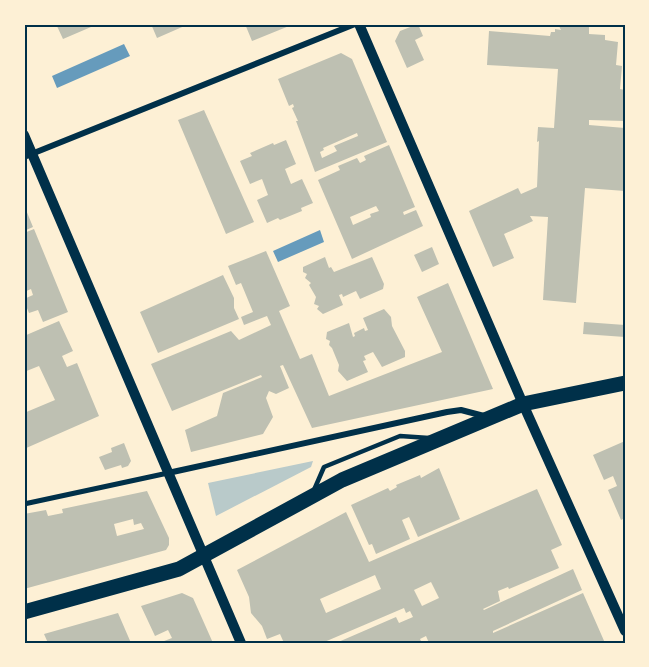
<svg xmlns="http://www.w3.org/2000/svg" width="649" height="667" viewBox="0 0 649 667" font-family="'Space Grotesk',sans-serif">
  <rect width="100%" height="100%" fill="#fdf0d5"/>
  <path fill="#b9caca" d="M313,461L311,467L216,516L208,483Z"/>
  <path fill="#669bbc" d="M124,44L130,56L57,88L52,76Z
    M320,230L324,242L278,262L273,251Z"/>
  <path fill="#bec0b2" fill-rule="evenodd" d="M56,24H90L91,27L63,39Z
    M151,24H189L157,38Z
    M245,24H294L252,41Z
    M418,24L423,36L415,40L424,60L407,68L395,41L400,31Z
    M558,24L589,25V34L605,35V40L618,42L616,65L622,66L620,89L625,90V121L589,120V125L625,128V191L585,188L576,303L543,300L548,217L530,216L533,221L504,234L514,258L493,267L469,211L518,188L521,194L537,187L539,141L537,142L538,127L554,128L558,69L487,65L489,31L550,36L551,32H555V29L561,30Z
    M341,53L352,59L387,142L315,172L296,121H298L292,108L294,107L293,104L289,106L278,79ZM357,133L358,136L334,146L337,151L322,158L320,152L324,150L323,148Z
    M204,110L254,222L226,234L178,120Z
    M286,140L296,164L285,169L291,184L302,179L313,203L301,208L302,211L280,220L278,218L267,223L257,200L268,195L262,179L250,184L240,161L252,156L250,153L273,143L274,145Z
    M389,145L415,207L403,212L404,215L416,210L423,226L352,259L318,180L340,170L338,166L357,158L360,163L366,160L364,156ZM376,206L379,211L370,214L371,217L353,225L350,217Z
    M24,205L33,227L24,231Z
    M34,229L68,312L43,322L38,310L29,313L24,301V299L33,295L31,289L24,292V233Z
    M432,247L439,264L422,272L414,255Z
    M266,251L290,306L279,311L300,359L312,354L329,396L442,352L417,297L448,283L493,389L312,428L283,365L280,366L289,388L276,394L269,391L266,398L273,417L263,434L191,452L185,430L217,416L223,393L262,377L261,375L172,411L151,364L231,331L239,340L271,325L267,316L244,325L241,317L253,312L241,283L236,285L228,266Z
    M325,257L329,268L331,267L334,272L372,257L384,284L383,289L360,299L356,291L343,297L342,294L339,295L343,305L323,314L317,309L319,306L314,304L316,297L309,285L311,283L305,278L307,274L303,272V267Z
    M223,275L234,298V308L239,319L158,353L140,312Z
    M384,309L391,317L392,326L405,351V357L382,367L373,352L364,356L366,360L363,361L368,372L347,381L338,371L339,365L332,348L329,345L330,341L326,339L327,332L349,323L353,337L355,336L354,333L364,328L365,331L368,330L363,318Z
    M59,321L73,351L62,356L67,367L77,363L99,416L24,449V413L55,400L39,366L24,372V336Z
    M584,322L625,325V337L583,334Z
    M625,441V518L621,520L608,490L617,486L613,476L604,480L593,455Z
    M124,443L131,461L128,466L122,468L121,465L105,470L99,457L112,452L111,448Z
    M439,468L460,519L418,537L409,517L402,520L410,539L376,554L372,544L369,545L351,505L388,488L390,491L397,487L396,485L420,475L421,478Z
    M537,489L562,545L551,550L559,568L509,589L508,587L498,591L500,601L483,609L484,610L573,569L582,590L493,631V633L583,593L605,643H429L426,636L420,639L422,643H336L396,617L399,623L413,617L410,611L406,613L404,608L322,643H284L280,634L267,639L262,626L251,613L249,597L237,570L346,512L369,562ZM375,575L381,589L326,613L320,599ZM431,582L439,598L422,606L414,590Z
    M147,491L169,538V545L166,550L24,589V514L46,510L48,516L63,513L62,509ZM133,519L134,525L141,523L144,529L117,536L114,524Z
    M182,593L193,598L213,643H159L172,638L168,630L155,636L141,606Z
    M118,613L131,643H48L44,634Z"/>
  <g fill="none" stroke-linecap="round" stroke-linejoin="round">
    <path stroke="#003049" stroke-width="4.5" d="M314,490L324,467L400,436L429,438"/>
    <path stroke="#003049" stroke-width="5" d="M24,504L168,473"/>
    <path stroke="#003049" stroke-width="6" d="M24,157L355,24
      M168,473L447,412L461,410L484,416"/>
    <path stroke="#003049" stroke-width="10" d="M359,24L523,404L625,631
      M24,135L241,643"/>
    <path stroke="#003049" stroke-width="15" d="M24,612L179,569L342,480L523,404L625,383"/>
  </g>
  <rect width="649" height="667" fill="none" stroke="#fdf0d5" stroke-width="51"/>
  <rect x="26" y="26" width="598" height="616" fill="none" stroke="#003049" stroke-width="2"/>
</svg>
